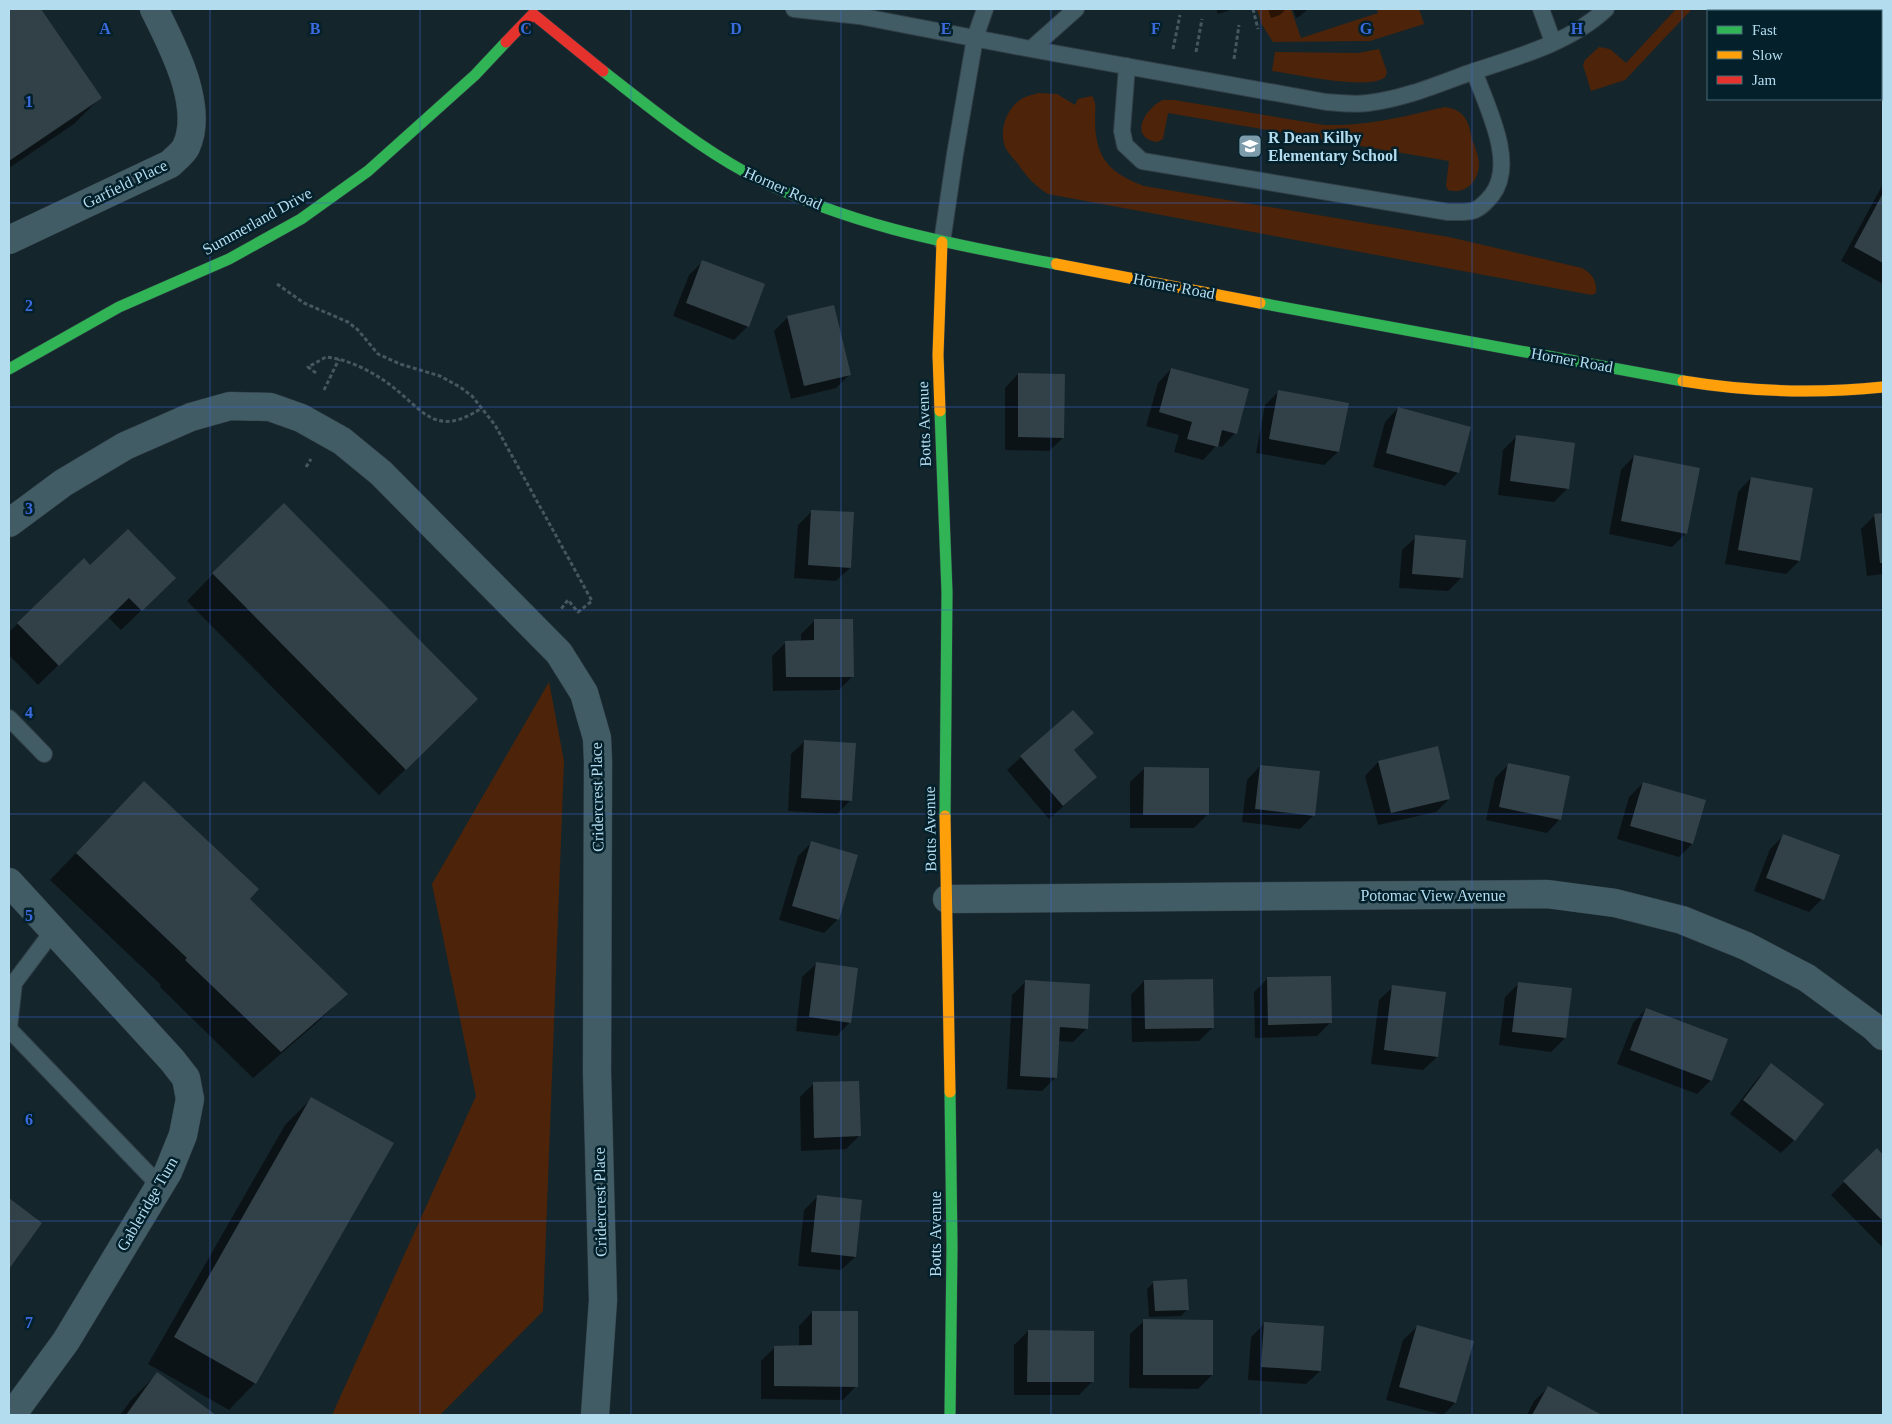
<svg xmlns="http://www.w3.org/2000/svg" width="1892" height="1424" viewBox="0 0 1892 1424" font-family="Georgia,serif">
  <rect width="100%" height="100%" fill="#15252c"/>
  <path fill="#4d2409" d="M1257,9H1291L1301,38L1378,13L1377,9H1419L1424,24L1370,41L1273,42L1261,23Z
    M1676,9H1692L1625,80L1591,91L1583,65L1585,60L1599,47L1610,49L1626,63Z
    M1379,49L1387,72C1386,74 1386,77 1384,78C1366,90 1294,74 1272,71L1275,52L1358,53Z
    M1038,93L1057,94L1075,105L1078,99L1092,96C1097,104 1095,110 1095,119C1095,158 1109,173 1144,186L1449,237L1582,268C1592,274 1597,280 1596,293L1592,295L1048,194C1036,187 1026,176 1018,164C1014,159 1009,154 1006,149C998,132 1006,110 1020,100C1025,96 1033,95 1038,93Z
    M1163,100H1174L1324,125C1370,126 1401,117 1445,107C1450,108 1455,109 1459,112C1468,118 1470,129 1472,139C1475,147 1479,157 1479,165C1478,182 1465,195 1448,190L1446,186L1449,161L1168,113L1163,139L1157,142C1128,138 1145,108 1163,100Z
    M549,682L564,761L543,1311L440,1415H332L476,1096L432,884Z"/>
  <path fill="#0007" d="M9,9H39L100,98L74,124L9,168Z
    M1216,9H1234L1218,14Z
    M1268,9H1286L1280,15L1271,18Z
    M1293,9H1306L1307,10L1300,16L1296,18Z
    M1883,184V284L1841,261Z
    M703,261L748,326L734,340L673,316L689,275Z
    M788,317L850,374L836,388L791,399L774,331Z
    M1171,369L1235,433L1222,447L1217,445L1203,460L1174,452L1179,435L1146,426L1158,383Z
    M1018,374L1063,438L1049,451L1005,450V388Z
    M1279,391L1347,404L1338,452L1324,465L1256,453L1265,405Z
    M1398,408L1458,472L1445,486L1373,467L1385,422Z
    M1517,436L1568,488L1554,502L1498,495L1503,450Z
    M1634,456L1686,533L1672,547L1609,534L1621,470Z
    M1751,478L1799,561L1786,574L1725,564L1738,492Z
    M812,511L850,568L836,581L794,578L798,525Z
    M1883,515V574L1867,576L1861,529L1874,516Z
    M1416,537L1461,578L1448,591L1399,588L1402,550Z
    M84,560L90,567L154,598L121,630L108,617L38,685L9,655V632Z
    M213,574L450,726L379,795L187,601Z
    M814,621L853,676L839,690L773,691L772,656L785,643L801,642V634Z
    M1092,733L1073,751L1096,777L1049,819L1007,770L1021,757Z
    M805,741L851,800L837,814L788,811L791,754Z
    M1378,762L1449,799L1436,812L1378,825L1365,776Z
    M1508,765L1560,819L1547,833L1486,820L1495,778Z
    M1260,766L1314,815L1300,829L1242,822L1247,780Z
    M1144,769L1207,815L1194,828H1130V782Z
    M1643,783L1692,844L1679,857L1617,839L1629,797Z
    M118,809L346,994L320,1020L253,1078L160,987L161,985L50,880Z
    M1784,835L1822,899L1809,912L1754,891L1770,849Z
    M811,843L838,919L824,933L779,920L798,856Z
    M816,964L850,1022L837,1036L796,1031L802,977Z
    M1267,979L1331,1022L1317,1036L1255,1038L1254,992Z
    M1144,981L1213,1027L1199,1041L1132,1042L1131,995Z
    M1025,982L1087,1028L1073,1042L1058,1041L1056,1077L1042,1091L1007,1089L1012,995Z
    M1519,983L1570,989L1565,1038L1551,1052L1499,1045L1505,997Z
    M1393,987L1437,1057L1423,1070L1371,1064L1379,1000Z
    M1646,1009L1726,1040L1710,1081L1697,1094L1617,1064L1633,1023Z
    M1772,1065L1794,1140L1781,1153L1730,1114L1758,1078Z
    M813,1084L860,1135L846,1149L801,1151L800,1097Z
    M312,1098L255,1383L229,1410L148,1364L285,1125Z
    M1877,1149L1883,1157V1248L1831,1195Z
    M818,1196L855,1257L841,1270L798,1266L804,1210Z
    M9,1200L40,1224L9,1267Z
    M1154,1282L1188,1309L1181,1316L1149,1317L1147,1289Z
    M812,1312L856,1386L843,1400L761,1399V1361L775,1347H799V1326Z
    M1144,1321L1212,1375L1198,1389L1129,1388L1130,1334Z
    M1265,1323L1320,1371L1306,1384L1248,1380L1251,1337Z
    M1417,1327L1455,1403L1443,1415L1386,1400L1403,1340Z
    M1028,1331L1092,1382L1079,1395H1014V1345Z
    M157,1374L214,1415H120L131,1400Z
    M1548,1388L1599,1415H1527L1534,1401Z"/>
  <path fill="#324147" d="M9,9H41L102,98L9,161Z
    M1883,193V263L1854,247Z
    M702,260L765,284L749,327L686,303Z
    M834,305L851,375L804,386L787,316Z
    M1171,368L1249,389L1237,434L1222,430L1218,447L1187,439L1192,422L1159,412Z
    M1018,373L1065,374L1064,438L1018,437Z
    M1278,390L1349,403L1339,452L1269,439Z
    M1398,407L1471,427L1459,473L1386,453Z
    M1516,435L1575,443L1569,489L1510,481Z
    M1634,455L1700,468L1687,534L1621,521Z
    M1751,477L1813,488L1800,561L1738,550Z
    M284,503L478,699L406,770L212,573Z
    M811,510L854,512L851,568L808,565Z
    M1883,513V563H1880L1874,514Z
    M128,529L176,578L142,611L129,598L59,666L17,623L84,558L90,565Z
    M1415,535L1466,540L1463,578L1412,574Z
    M814,619H853L854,677H786L785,641L814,640Z
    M1073,710L1094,733L1074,750L1097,777L1063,806L1020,756Z
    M804,740L856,743L852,801L801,798Z
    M1438,746L1450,799L1391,813L1378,761Z
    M1508,763L1570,776L1561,820L1499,807Z
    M1260,765L1320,771L1315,816L1255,809Z
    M1144,767L1209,768V815H1143Z
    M144,781L259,889L250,899L348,994L281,1052L185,960L187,958L76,853Z
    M1643,782L1706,800L1693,844L1630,826Z
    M1783,834L1840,855L1824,900L1766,878Z
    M811,841L858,855L839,920L792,906Z
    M816,962L858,968L851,1023L809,1017Z
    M1331,976L1332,1023L1268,1025L1267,977Z
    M1213,979L1214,1028L1145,1029L1144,980Z
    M1025,980L1090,984L1088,1029L1060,1027L1057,1078L1020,1076Z
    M1518,982L1572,988L1566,1038L1512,1032Z
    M1392,985L1446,992L1438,1057L1384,1050Z
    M1646,1008L1728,1039L1712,1081L1630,1050Z
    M1771,1063L1824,1104L1795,1141L1743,1100Z
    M859,1081L861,1136L814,1138L813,1082Z
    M311,1097L394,1143L256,1384L174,1337Z
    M1877,1148L1883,1155V1221L1843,1181Z
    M817,1195L862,1200L856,1257L811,1252Z
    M9,1198L42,1223L9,1269Z
    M1187,1279L1189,1310L1155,1311L1153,1281Z
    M812,1311H858V1387L774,1386V1346L812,1345Z
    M1143,1319L1213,1320V1375H1143Z
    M1264,1322L1324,1326L1321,1371L1261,1367Z
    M1417,1325L1474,1341L1456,1403L1399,1387Z
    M1028,1330L1094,1331V1382H1027Z
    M157,1372L216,1415H126Z
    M1548,1386L1602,1415H1532Z"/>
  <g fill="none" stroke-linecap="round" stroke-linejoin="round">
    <g stroke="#313f47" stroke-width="18">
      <path id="lane" d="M794,9L859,16L1031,49L1326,102C1339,103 1354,105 1368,103C1402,99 1434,86 1466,74C1513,58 1569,44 1606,9
        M1541,9L1553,42
        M1031,49L1076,9
        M1127,66L1122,131L1125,145L1142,161L1448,212C1457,212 1467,213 1475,210C1482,207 1487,201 1492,195C1517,163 1486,105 1474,71
        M942,242L955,154L975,38L985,9
        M9,718L44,754
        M9,1028L14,983L53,931
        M9,1029L160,1186"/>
    </g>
    <g stroke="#313f47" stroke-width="29">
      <path id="street" d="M9,240L170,164C175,159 183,153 186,147C205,106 172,45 154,9
        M9,523L63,483L125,446L191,417L230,406L270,407L301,418L342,441L381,473L559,653L584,693L597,738L598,762L597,1072L603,1300L595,1415
        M9,882L172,1060L186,1078L190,1099L183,1135L168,1172L66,1341L12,1415
        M947,899L1547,894L1615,903L1682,920L1746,946L1807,978L1874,1027L1883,1036"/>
    </g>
    <g stroke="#313f47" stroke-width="12">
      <path id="fast" d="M603,71C648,106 694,144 745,172C840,224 950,244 1056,264
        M1260,303L1683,381
        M9,369L119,307L229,259L301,219L368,171L475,75L506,42
        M940,411L947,592L945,816
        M950,1092L952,1247L950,1415"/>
    </g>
    <g stroke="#313f47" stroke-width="12">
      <path id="slow" d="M1056,264L1260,303
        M1683,381C1750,392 1816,394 1883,387
        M940,411L938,355L942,242
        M945,816L950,1092"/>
    </g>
    <g stroke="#313f47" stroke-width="12">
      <path id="jam" d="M506,42L533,14L603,71"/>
    </g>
    <path stroke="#455860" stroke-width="3" stroke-dasharray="4 2.5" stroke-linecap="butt" d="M1253,9L1258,29
      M1173,49L1180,15
      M1196,52L1202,19
      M1234,59L1239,25
      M277,284L304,303L348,322L358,330L378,354L400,364L440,376L460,387L472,396L495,425L592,601L578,612L568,600L561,609
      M316,373L308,367L326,357C348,359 371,371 389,384C424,410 434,439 482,408
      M324,390L339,359
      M306,467L311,459"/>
    <use href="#lane" stroke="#425c65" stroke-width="16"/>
    <use href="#street" stroke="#425c65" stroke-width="28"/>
    <use href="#fast" stroke="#30b455" stroke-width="11"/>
    <use href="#slow" stroke="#ff9f0a" stroke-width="11"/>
    <use href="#jam" stroke="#e5322d" stroke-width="11"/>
  </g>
  <path fill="none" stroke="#3b6add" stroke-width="1" stroke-opacity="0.55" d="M210,9V1415M420,9V1415M631,9V1415M841,9V1415M1051,9V1415M1261,9V1415M1472,9V1415M1682,9V1415M9,203H1883M9,407H1883M9,610H1883M9,814H1883M9,1017H1883M9,1221H1883"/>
  <defs>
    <g id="school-square" transform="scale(1.25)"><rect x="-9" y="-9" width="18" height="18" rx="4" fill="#7c9cab" stroke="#03202b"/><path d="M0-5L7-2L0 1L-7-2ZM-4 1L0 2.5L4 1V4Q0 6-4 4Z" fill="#fff"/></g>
  </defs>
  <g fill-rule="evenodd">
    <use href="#school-square" x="1250" y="146"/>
  </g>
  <g text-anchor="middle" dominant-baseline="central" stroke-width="5" stroke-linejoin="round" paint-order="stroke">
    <g font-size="16" font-weight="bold" fill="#b3dcef" stroke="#03202b" text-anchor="start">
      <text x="1268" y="137">R Dean Kilby<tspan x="1268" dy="18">Elementary School</tspan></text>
    </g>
    <g font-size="16" fill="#b3dcef" stroke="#03202b">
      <text transform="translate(125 184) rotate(-26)">Garfield Place</text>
      <text transform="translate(783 188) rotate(24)">Horner Road</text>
      <text transform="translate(257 221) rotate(-29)">Summerland Drive</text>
      <text transform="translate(1174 286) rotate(11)">Horner Road</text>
      <text transform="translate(1572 360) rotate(10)">Horner Road</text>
      <text transform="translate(924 424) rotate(-92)">Botts Avenue</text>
      <text transform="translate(597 797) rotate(-91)">Cridercrest Place</text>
      <text transform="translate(930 829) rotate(-91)">Botts Avenue</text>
      <text x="1433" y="895">Potomac View Avenue</text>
      <text transform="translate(600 1202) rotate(-91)">Cridercrest Place</text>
      <text transform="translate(147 1204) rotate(-60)">Gableridge Turn</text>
      <text transform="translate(935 1234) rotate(-90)">Botts Avenue</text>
    </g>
  </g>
  <g font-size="16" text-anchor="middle" font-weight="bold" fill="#3b6add" stroke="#03202b" stroke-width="5" stroke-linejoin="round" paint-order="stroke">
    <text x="105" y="34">A</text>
    <text x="315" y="34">B</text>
    <text x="526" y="34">C</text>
    <text x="736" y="34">D</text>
    <text x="946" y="34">E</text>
    <text x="1156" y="34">F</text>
    <text x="1366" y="34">G</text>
    <text x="1577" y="34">H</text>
    <text x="29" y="107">1</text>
    <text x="29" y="311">2</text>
    <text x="29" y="514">3</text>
    <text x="29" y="718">4</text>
    <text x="29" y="921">5</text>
    <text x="29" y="1125">6</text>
    <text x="29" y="1328">7</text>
  </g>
  <rect width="1892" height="1424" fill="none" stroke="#b3dcef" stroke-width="20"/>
  <rect x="1707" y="10" width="175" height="90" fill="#03202b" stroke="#496b79"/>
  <rect x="1717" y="26" width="25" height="8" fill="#30b455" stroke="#496b79"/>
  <text x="1752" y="35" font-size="15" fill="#b3dcef">Fast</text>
  <rect x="1717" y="51" width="25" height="8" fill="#ff9f0a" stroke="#496b79"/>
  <text x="1752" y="60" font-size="15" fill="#b3dcef">Slow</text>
  <rect x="1717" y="76" width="25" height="8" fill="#e5322d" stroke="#496b79"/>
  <text x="1752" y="85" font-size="15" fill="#b3dcef">Jam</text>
</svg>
